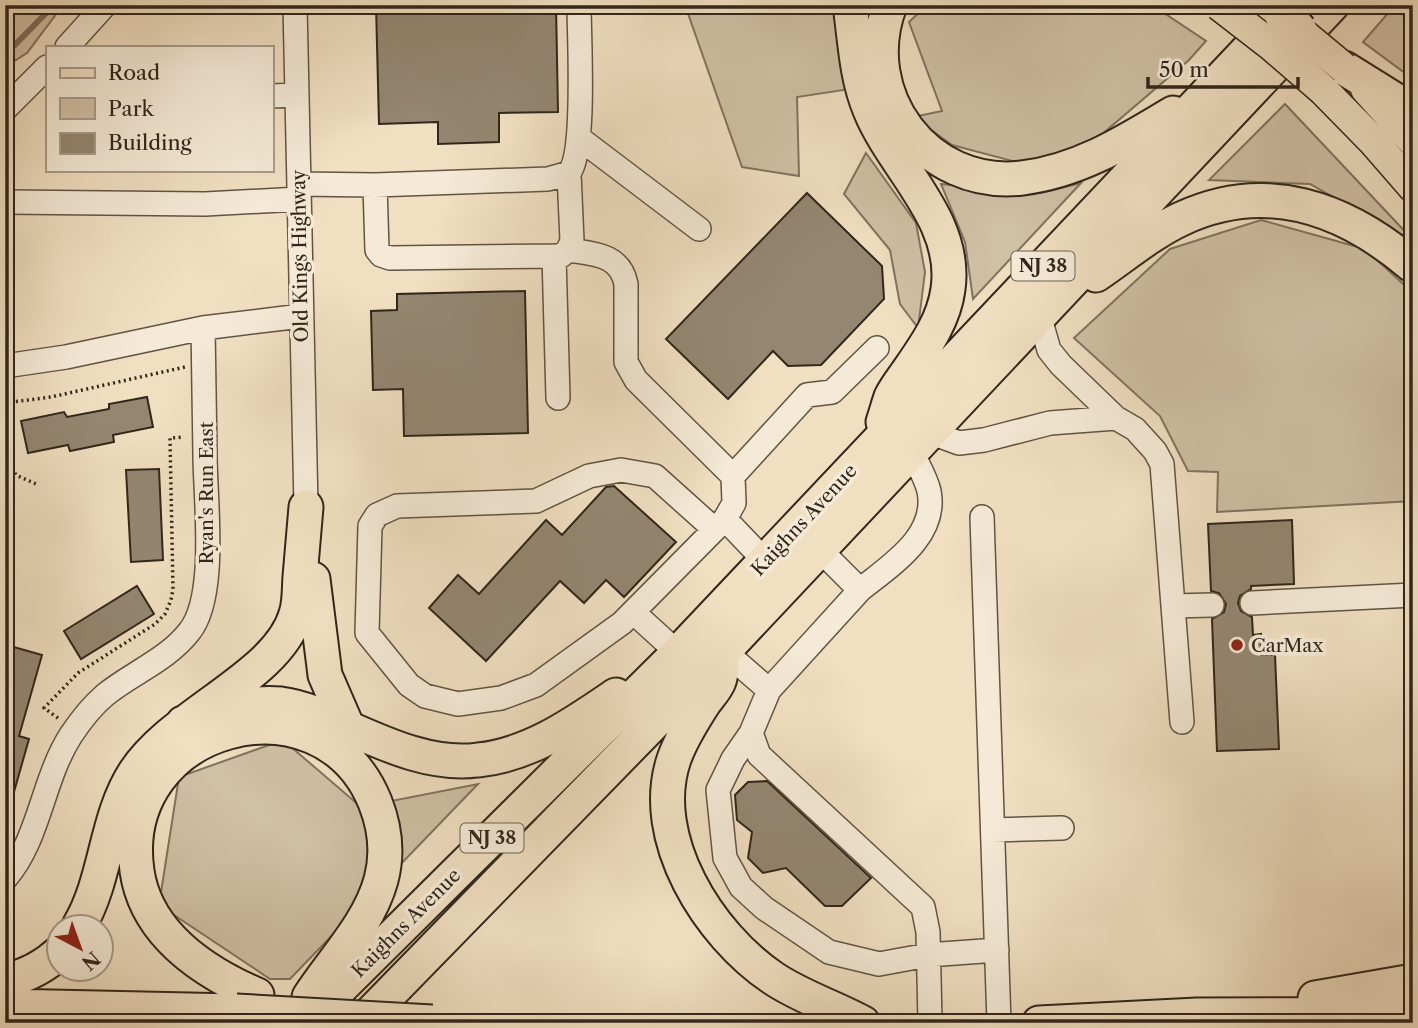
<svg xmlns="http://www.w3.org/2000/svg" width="1418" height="1028" viewBox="0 0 1418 1028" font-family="'Libre Caslon Text',serif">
  <rect width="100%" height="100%" fill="#f0dfc1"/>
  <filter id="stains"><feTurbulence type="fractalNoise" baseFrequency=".00286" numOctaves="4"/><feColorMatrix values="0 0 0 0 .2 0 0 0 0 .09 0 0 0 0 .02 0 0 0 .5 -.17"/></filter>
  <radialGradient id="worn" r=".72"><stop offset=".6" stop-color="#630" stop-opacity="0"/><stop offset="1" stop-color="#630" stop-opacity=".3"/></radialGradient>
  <path fill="#d0c0a5" stroke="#807360" stroke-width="2" d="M5,5H63L27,53L5,67Z
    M685,5H833L850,89L797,97L799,176L742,167Z
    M927,5H1152L1206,41L1189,60L1094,141L1024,164L952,145L913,117L942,111L909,22Z
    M1395,5H1413V79L1363,42Z
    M1285,104L1413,240V242L1310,184L1209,180Z
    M866,153L916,223L925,272L918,328L900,304L890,250L844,194Z
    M1081,183L973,299L965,242L941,184L1040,193Z
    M1261,220L1365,249L1413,293V501L1217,512L1218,472L1188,471L1160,416L1074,338L1170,249Z
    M283,740L361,807L478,784L290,979H270L159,905L179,777Z"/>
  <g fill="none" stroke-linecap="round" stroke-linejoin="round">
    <path stroke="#7d6f5d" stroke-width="6" d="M5,55L54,5"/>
  </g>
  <path fill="#948671" stroke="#31261b" stroke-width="2" d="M376,5H556L558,112L499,113V142L438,144V122L379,124Z
    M807,193L882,266L884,299L821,365L788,366L773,351L728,399L666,339Z
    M525,291L528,433L404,436L403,389L373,390L371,311L397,310V294Z
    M147,397L153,427L113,435L114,442L70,451L68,445L28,453L21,421L64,412L67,417L109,409V404Z
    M159,469L163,560L131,562L126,470Z
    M614,486L676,542L624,597L606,580L584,603L560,581L486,661L429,608L458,575L479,594L546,520L562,535L606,487Z
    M1292,520L1294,584L1251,586V589L1240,596L1238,603L1241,611L1252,617L1253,635L1261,634V655H1275L1279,749L1217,751L1212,619L1224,612L1226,604L1219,593L1211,591L1208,524Z
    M137,586L154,614L81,659L64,631Z
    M10,646L42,655L19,736L29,739L10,806H5V664Z
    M767,781L871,878L842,906H825L786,868L763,873L748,858L752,832L737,820L735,795L748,782Z"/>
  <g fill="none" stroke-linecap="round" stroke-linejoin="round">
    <g stroke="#615444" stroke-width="26">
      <path id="minor" d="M295,5L306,507
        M67,47L105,5
        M271,96L297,95
        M5,109L47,67
        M579,138L699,229
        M299,184L375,185L548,179L569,173
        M375,185L377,250L381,255L390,258L561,256L568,250L572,241L569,173C586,152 579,37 579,5
        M5,202L205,204L299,199
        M568,250C594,254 620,254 626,284V362L636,380L733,476L734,503L725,519L622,623L536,685L501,698L458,704L425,696L409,685L367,633L370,526L377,515L397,506L536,501L589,476L621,470L655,476L714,529
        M554,256L558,398
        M1039,315L1049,350L1061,365L1116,418L1135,429L1155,451L1162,464L1182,722
        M203,328L301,316
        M5,366L66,357L203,328C204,370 204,412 205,455C205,499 218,597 189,632C167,660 132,673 105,695C91,707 81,720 71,735C42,780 40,839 5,879
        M929,432L959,443L984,440L1050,423L1116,418
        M733,476L807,395L832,392L877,348
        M982,517L999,1023
        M725,519L765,561
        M860,590C891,565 938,536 929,491C926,478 917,463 911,450
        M1252,603L1413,595
        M1173,606L1212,605
        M633,612L678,653
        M724,651L769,690L751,733L759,755L923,907L928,932L930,1023
        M769,690L860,590L819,549
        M751,733L733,759L718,790L725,858L741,887L764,908L829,952L879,964L928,955L997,950
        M993,830L1062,828"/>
    </g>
    <g stroke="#31261b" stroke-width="33">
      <path id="major" d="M1366,89L1413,141
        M1323,90L1373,141L1413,187"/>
    </g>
    <g stroke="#31261b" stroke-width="37">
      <path id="highway" d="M850,5C855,40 856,77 870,110C894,169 958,220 948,289C944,321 924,348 906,374C901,381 895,389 891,397C888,405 886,414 883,422
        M890,5C856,94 926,189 1022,178C1079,171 1125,142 1173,113
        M1344,68L1413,111
        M1096,275C1124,256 1151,233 1181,219C1266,179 1345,208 1413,266
        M313,579L325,675L348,728
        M722,665C721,670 721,676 719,681C716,689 709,696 704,703C693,720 681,739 674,759C647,838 709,935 773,978C801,997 834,1007 863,1023
        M183,723C214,712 246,701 281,704C304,707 325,717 346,727C387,745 432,766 478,760C530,755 575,723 616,695
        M79,926C107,879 105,818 135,772C175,712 278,677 296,614C300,602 299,588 300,577C302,554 304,530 306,507
        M5,981C26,976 44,967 60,952
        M257,995C204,972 146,934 137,871C116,725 321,670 375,802C385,827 388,854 381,880C369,924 333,960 309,997
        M1315,998L1413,981
        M5,1006L236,1011
        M305,1023L678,653L1280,16
        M361,1023L724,651L1332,5
        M1039,1023L1197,1015L1413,1014"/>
    </g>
    <path stroke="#31261b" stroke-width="3.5" stroke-dasharray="2 3.5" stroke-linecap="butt" d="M5,403L51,397L185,367
      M5,425L11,467L16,475L36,484
      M5,485L14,472
      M58,718L44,708L78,673L155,624L165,614L171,600L173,589L170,438L184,437"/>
    <use href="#minor" stroke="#f5ead7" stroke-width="23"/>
    <use href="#major" stroke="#f0dfc1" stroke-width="30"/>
    <use href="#highway" stroke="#f0dfc1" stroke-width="33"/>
    <g stroke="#31261b" stroke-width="33" stroke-linecap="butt">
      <path id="major-bridge" d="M1219,5L1272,46L1323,90
        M1280,15L1344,68"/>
    </g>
    <g stroke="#31261b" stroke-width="37" stroke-linecap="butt">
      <path id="highway-bridge" d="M1279,5L1300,30
        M236,1011L432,1022"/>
    </g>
    <use href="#major-bridge" stroke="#f0dfc1" stroke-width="30"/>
    <use href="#highway-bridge" stroke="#f0dfc1" stroke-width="33"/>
  </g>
  <circle fill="#8f2418" stroke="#f5ead7" stroke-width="2.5" cx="1237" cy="645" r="7"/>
  <g text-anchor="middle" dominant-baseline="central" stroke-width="7" stroke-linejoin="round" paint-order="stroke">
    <g fill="#f5ead7" stroke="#6c6153" stroke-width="2">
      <rect x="1011.5" y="251.5" width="63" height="29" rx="5"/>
      <rect x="460.5" y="823.5" width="63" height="29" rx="5"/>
    </g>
    <g font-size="18" font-weight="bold" fill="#31261b">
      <text x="1043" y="266">NJ 38</text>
      <text x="492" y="838">NJ 38</text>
    </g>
    <g font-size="19" fill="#31261b" stroke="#f5ead7">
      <text transform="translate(300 256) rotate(-91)">Old Kings Highway</text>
      <text transform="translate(206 493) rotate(-90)">Ryan's Run East</text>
      <text transform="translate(804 520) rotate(-47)">Kaighns Avenue</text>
      <text transform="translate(406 923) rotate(-45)">Kaighns Avenue</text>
    </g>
    <g font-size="19" fill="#31261b" stroke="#f5ead7" text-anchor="start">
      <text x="1251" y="645">CarMax</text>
    </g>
  </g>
  <rect width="1418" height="1028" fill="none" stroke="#f0dfc1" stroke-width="28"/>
  <rect x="7" y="7" width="1404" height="1014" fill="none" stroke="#31261b" stroke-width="3.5"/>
  <rect x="14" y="14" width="1390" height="1000" fill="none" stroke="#31261b" stroke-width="2"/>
  <rect x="46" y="46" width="228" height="126" fill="#f5ead7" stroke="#a79c8c" stroke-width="2"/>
  <rect x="60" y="68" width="35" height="10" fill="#f0dfc1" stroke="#a79c8c" stroke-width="2"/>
  <text x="108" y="80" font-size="21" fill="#31261b">Road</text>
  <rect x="60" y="98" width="35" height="21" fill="#d0c0a5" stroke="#a79c8c" stroke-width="2"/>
  <text x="108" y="116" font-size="21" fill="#31261b">Park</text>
  <rect x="60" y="133" width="35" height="21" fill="#948671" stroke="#a79c8c" stroke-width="2"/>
  <text x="108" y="150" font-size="21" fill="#31261b">Building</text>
  <g transform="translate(80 948) rotate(139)"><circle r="33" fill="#f5ead7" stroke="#a79c8c" stroke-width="2"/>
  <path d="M0-5L12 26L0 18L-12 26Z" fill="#8f2418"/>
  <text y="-10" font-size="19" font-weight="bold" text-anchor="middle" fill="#31261b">N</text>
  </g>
  <path d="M1148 77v10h150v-10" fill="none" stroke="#31261b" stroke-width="3.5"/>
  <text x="1159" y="77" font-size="21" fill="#31261b" stroke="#f5ead7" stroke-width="5" paint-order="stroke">50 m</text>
  <rect width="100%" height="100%" filter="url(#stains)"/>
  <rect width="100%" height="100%" fill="url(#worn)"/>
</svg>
